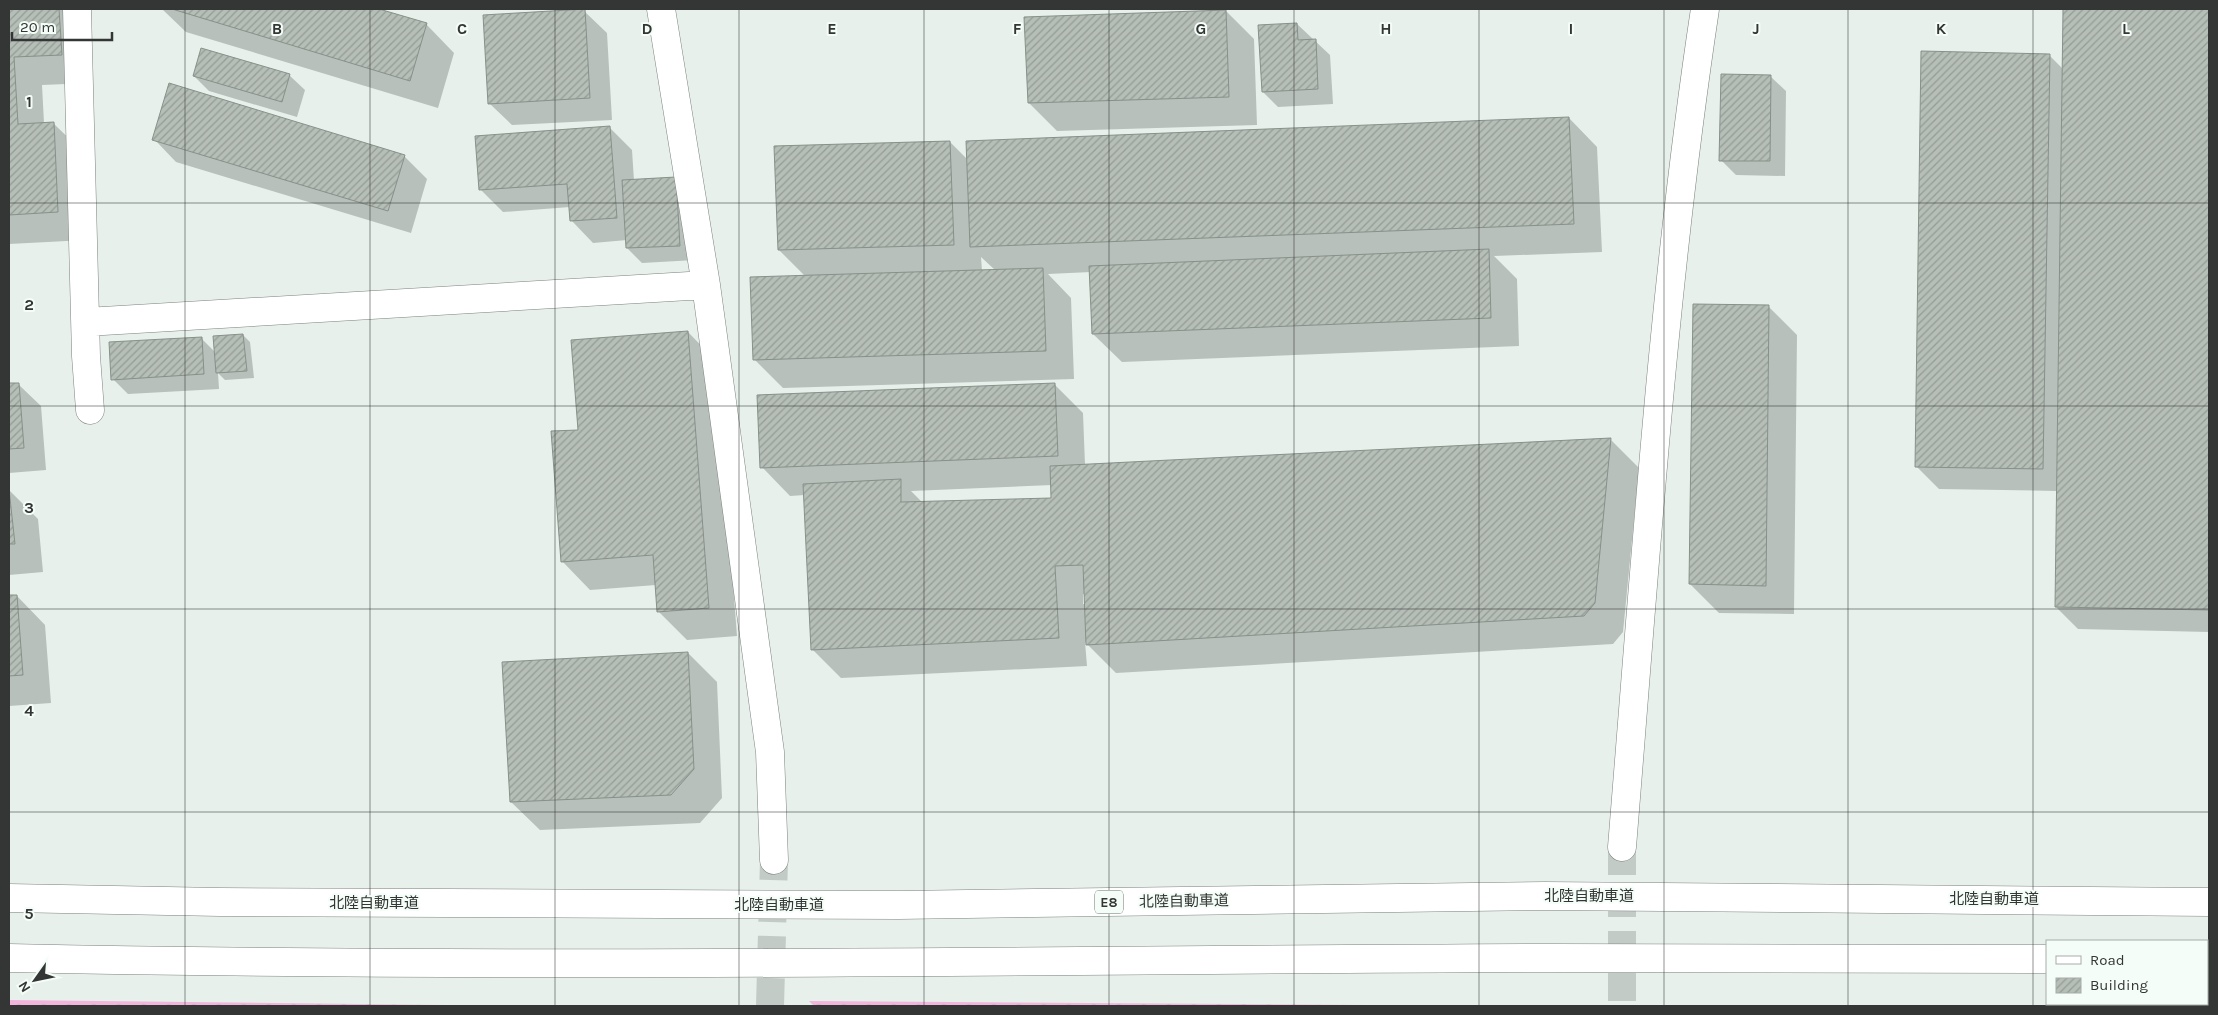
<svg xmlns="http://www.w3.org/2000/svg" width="2218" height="1015" viewBox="0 0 2218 1015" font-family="Karla,'Noto Sans JP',sans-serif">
  <defs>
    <pattern id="forest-crowns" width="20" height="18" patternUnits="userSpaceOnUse" patternTransform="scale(1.25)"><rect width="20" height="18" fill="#f2b6dc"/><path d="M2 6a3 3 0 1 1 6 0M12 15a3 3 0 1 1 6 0" fill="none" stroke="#d09dbd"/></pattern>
    <pattern id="building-hatch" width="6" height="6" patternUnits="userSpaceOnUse" patternTransform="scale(1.25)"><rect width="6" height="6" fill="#b6beb8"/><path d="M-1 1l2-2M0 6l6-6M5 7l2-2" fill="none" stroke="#959b96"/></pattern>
  </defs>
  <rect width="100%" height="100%" fill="#e7f0ea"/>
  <path fill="url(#forest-crowns)" d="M9,1000L539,1006H9Z
    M809,1001L1498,1006H814Z"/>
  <path fill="#0003" fill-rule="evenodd" d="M9,9H86L90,83L42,85L44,123H53L82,151L86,240L9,244Z
    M162,9H375L426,24L454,53L438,108L186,32Z
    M2064,9H2209V632L2078,629L2056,607L2057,491L1939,489L1916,466L2049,55L2063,69Z
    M584,11L607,33L612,120L512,125L489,103Z
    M1226,11L1254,39L1257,125L1057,131L1029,103Z
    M1297,24L1330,55L1333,104L1278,107L1263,92Z
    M289,75L305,90L297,117L209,91L194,76Z
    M1770,76L1786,91L1785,176L1736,175L1721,160Z
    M1569,118L1597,147L1602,252L1494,256L1517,279L1519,346L1122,362L1093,334L1091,272L1048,274L1071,298L1074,379L783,388L754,359L805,276L779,250L950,142L968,160ZM981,257L995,270L982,271Z
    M610,128L632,150L634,181L676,179L695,260L642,263L627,248V240L593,243L571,220L570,207L503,212L480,189Z
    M154,139L404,156L427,179L411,233L176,162Z
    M1769,307L1797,335L1794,614L1719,613L1690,584Z
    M688,332L716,361L737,636L687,640L658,611L656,585L590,590L562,561Z
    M243,335L250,342L254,378L225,380L218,373L219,389L128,394L113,379L201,338L215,352Z
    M18,384L41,406L46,470L9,473V385Z
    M1054,384L1083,413L1085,465L1610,439L1639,468L1623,632L1613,644L1116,673L1085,642L1087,666L841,678L812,649L805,495L790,496L762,467ZM1052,485V499L923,503L911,491ZM1083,594H1085L1086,604H1083Z
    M9,490L38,519L43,572L9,575Z
    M9,596H17L45,625L51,703L9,706Z
    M688,653L717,682L722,798L700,823L540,830L511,802Z"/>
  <path fill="url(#building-hatch)" stroke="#88908a" d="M9,9H59L62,55L14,57L18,124L54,122L58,212L9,215Z
    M172,9H379L427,23L410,81Z
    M585,9L590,98L488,104L483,15Z
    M2063,9H2209V610L2055,607Z
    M1226,10L1229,97L1028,103L1024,17Z
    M1297,23L1298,40L1316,39L1318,89L1262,92L1258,25Z
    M201,48L290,74L282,102L193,76Z
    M1921,51L2050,54L2043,469L1915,467Z
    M1721,74L1771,75L1770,161H1719Z
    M169,83L405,155L388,211L152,140Z
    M1569,117L1574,224L970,247L966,141Z
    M610,126L617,218L570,221L567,184L479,190L475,136Z
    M950,141L954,245L778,250L774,146Z
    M676,177L680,246L626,248L622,180Z
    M1489,249L1491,318L1092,334L1089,266Z
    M1043,268L1046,351L753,360L750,277Z
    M1693,304L1769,305L1766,586L1689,584Z
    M688,331L709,608L657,612L653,555L561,562L551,431L578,430L571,340Z
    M243,334L247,371L216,373L213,336Z
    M202,337L204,374L111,380L109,342Z
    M9,383H19L24,448L9,449Z
    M1055,383L1058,456L760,468L757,395Z
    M1611,438L1595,603L1584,616L1086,645L1083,565L1055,566L1059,638L811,650L803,484L901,479V502L1051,498L1050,466Z
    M9,489L15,544H9Z
    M9,595H17L23,675L9,676Z
    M688,652L694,769L671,795L510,802L502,662Z"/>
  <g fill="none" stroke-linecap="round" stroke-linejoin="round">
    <path stroke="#c3cbc6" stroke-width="28" stroke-dasharray="28 14" stroke-linecap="butt" d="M1622,847V1001
      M770,1006L774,860"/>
    <g stroke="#7b837e" stroke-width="29">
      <path id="minor" d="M77,9L86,356L90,410
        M661,9L706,285L770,752L774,860
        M86,322L706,285
        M1622,847C1645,568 1663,286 1705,9"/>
    </g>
    <g stroke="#7b837e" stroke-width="29">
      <path id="motorway" d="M9,898L220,902L899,905L1545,896L2209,902
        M9,958C521,969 1033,960 1545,958C1712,957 1879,958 2047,959
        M2207,961H2209"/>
    </g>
    <path stroke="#adb4af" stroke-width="3" stroke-dasharray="1 4" stroke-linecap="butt" d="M1622,1006V1001"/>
    <use href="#minor" stroke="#fff" stroke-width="28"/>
    <use href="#motorway" stroke="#fff" stroke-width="28"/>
  </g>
  <path fill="none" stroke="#333634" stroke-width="1" stroke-opacity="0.55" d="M185,9V1006M370,9V1006M555,9V1006M739,9V1006M924,9V1006M1109,9V1006M1294,9V1006M1479,9V1006M1664,9V1006M1848,9V1006M2033,9V1006M9,203H2209M9,406H2209M9,609H2209M9,812H2209"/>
  <g text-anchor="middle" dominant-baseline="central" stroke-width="4" stroke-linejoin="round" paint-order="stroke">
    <rect fill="#f4fdf7" stroke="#6d726e" stroke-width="1" x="1095" y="890.5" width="28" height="23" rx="4"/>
    <g font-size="14" font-weight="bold" fill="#333634">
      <text x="1109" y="902">E8</text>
    </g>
    <g font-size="15" fill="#333634" stroke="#f4fdf7">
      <text x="1589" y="896">北陸自動車道</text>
      <text x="1994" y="899">北陸自動車道</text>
      <text transform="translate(1184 901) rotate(-1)">北陸自動車道</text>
      <text x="374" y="903">北陸自動車道</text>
      <text x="779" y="905">北陸自動車道</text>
    </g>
  </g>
  <g font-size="16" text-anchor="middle" font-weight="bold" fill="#333634" stroke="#f4fdf7" stroke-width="4" stroke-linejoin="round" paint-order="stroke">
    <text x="277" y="34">B</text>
    <text x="462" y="34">C</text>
    <text x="647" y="34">D</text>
    <text x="832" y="34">E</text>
    <text x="1017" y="34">F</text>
    <text x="1201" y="34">G</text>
    <text x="1386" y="34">H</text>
    <text x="1571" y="34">I</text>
    <text x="1756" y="34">J</text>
    <text x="1941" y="34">K</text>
    <text x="2126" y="34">L</text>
    <text x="29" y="107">1</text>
    <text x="29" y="310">2</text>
    <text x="29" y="513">3</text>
    <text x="29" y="716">4</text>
    <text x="29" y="919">5</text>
  </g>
  <rect width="2218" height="1015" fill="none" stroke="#333634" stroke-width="20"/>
  <rect x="2046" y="940" width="162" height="65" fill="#f4fdf7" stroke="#a7ada9"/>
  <rect x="2056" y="956" width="25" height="8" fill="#ffffff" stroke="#a7ada9"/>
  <text x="2090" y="965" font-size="15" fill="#333634">Road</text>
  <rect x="2056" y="978" width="25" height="15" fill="url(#building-hatch)" stroke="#a7ada9"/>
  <text x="2090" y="990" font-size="15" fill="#333634">Building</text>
  <g transform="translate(35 980) rotate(237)" stroke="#f4fdf7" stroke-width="4" paint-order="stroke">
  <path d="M0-4L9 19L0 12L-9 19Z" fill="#333634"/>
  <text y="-8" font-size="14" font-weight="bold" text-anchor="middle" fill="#333634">N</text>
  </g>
  <path d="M12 32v8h100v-8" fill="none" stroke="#333634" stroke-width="2.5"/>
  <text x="20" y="32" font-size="15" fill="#333634" stroke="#f4fdf7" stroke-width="4" paint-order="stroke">20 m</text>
</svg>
